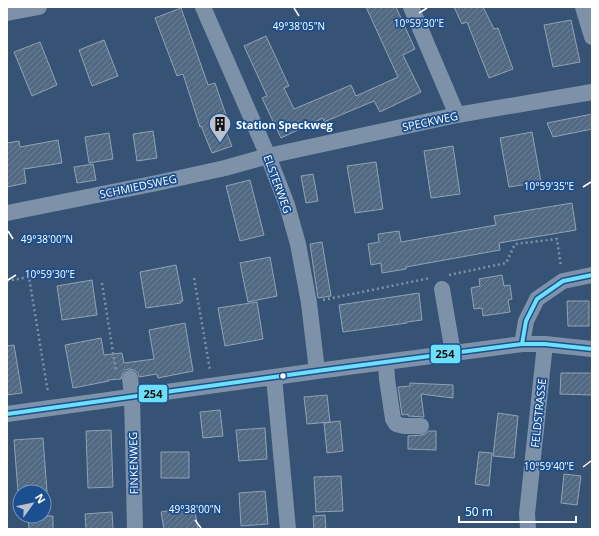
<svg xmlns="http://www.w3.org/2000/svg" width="599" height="536" viewBox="0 0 599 536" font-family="'Open Sans',sans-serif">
  <defs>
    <pattern id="building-hatch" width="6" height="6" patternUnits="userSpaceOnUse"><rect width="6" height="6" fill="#526984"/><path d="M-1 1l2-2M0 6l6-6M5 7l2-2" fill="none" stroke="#6c8096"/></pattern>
  </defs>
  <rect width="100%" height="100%" fill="#365274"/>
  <path fill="url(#building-hatch)" stroke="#92a2b6" d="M366,7H396L415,49L403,55L421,92L380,112L374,101L324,122L323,118L281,138L262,98L267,96L244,46L266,36L289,86L284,88L294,109L351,85L356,96L398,77Z
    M454,7H483L494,29L498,28L513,69L489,78L467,22L462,24Z
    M181,8L208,85L215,83L227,118L221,120L232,146L212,153L201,126L200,127L183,74L177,76L155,18Z
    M571,20L580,62L553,67L544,25Z
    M104,40L118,76L92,86L79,50Z
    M40,42L57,85L32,96L14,52Z
    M592,114V129L553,137L547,123Z
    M153,131L157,158L137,161L133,134Z
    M532,132L541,182L509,187L500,138Z
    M109,133L113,159L89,163L85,137Z
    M58,140L62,163L24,169L26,183L7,187V143L19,141L20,147Z
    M453,146L460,194L431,198L424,151Z
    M376,162L383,209L355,213L347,166Z
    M93,164L96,180L77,183L74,167Z
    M313,174L318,201L306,203L301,176Z
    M250,180L264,235L240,241L226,186Z
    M572,203L576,230L499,243L500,250L406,267V269L382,273L381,263L371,265L368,244L379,242L378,234L399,231L401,242L496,225L494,216Z
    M322,242L331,296L318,298L310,244Z
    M270,257L277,296L248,302L240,263Z
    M176,265L183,301H181V303L146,308L140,272Z
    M502,275L504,286L510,285L512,299L508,300L510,312L483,316L482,308L474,309L471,288L480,286L479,279Z
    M92,280L97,315L62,320L57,286Z
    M419,293L422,320L407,322V323L343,332L339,305Z
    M567,301H589V326H568Z
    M257,302L263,339L225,346L218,308Z
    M185,323L193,371L158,378L157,374L139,377L138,373L134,370L129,369L125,370L122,374L121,379L108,380L109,381L73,388L65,345L101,338L104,355L122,353L124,363L154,359L149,330Z
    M14,345L22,393L7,395V346Z
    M561,373H592V395L560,394Z
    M410,383L453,385V398L421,394L424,417L408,416V414L402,415L398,387L410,386Z
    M327,395L330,422L307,424L304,397Z
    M220,410L223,436L203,438L200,412Z
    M498,413L518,416L514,458L493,456Z
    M340,421L343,451L327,453L324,423Z
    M265,428L267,459L239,461L236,430Z
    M111,430L113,487L88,488L86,431Z
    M429,431H436V450L408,449V436L421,435L425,434Z
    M43,438L47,492H18L14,440Z
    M161,452H189V478H161Z
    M479,452L492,453L489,486L475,484Z
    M564,474L581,476L577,505L561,503Z
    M341,476L343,511L316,512L314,477Z
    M265,491L268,524L241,526L239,493Z
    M194,506L198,529H164L161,512Z
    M112,512L113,529H86L85,514Z
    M325,515L326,529H314L313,516Z
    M28,516H53V529H29Z"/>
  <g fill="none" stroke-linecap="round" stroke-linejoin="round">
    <path stroke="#7d92a8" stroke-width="2.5" stroke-dasharray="2 3" stroke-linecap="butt" d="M449,275L506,263L515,244L557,239L561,267
      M194,278L210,370
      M7,281L29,277L48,393
      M102,283L116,372
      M323,300L430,278"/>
    <path stroke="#7d92a8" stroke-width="16" d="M203,7L268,156L287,205L298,244L309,303L317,371
      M411,7L457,115
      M583,7L592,37
      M7,13L39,7
      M7,213L157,183L225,168L268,156L457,115L592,92
      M442,289L453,353
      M522,344L526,321L537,299L563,281L592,275
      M386,362L387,379L393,419L396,424L404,426H421
      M274,377L288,529
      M130,378L132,396L135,529
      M7,414L274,377L317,371L522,344H545L592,349
      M528,529L527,514L545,344"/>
    <g stroke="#1b4f8f" stroke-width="7">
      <path id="bus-1" d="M522,344L526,321L537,299L563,281L592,275
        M7,414L317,371L522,344H545L592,349"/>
    </g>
    <use href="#bus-1" stroke="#6ddff8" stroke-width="4"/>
  </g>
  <path fill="none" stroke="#fff" stroke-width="1.5" d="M294,8L299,16M419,13L427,8M583,187L591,182M8,231L13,239M8,280L16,275M583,467L591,461M195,520L201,528"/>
  <defs>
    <g id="building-pin" transform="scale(1.15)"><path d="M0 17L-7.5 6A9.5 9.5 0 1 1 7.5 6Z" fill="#b9c2ce" stroke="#1b4f8f"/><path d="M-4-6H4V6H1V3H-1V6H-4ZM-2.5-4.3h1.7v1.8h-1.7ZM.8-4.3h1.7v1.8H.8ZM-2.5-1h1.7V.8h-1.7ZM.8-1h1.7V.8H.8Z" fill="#111"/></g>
  </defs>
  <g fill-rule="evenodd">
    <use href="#building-pin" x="220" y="124"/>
  </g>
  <circle fill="#fff" stroke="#1b4f8f" stroke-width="1.5" cx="283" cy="376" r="3.5"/>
  <g text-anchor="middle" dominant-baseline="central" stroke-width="3.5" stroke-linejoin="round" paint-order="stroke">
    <g font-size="11" fill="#fff" stroke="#1b4f8f">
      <text transform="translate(430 121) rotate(-12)">SPECKWEG</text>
      <text transform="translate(278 184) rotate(70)">ELSTERWEG</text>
      <text transform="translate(138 186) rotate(-12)">SCHMIEDSWEG</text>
      <text transform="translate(538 413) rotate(-84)">FELDSTRASSE</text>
      <text transform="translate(133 463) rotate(-91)">FINKENWEG</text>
    </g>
    <g font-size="11" font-weight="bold" fill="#fff" stroke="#1b4f8f" text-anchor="start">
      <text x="236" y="124">Station Speckweg</text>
    </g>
  </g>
  <g font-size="10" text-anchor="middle" fill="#fff" stroke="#1b4f8f" stroke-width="3.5" stroke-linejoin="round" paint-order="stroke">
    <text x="419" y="27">10°59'30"E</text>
    <text x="299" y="30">49°38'05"N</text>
    <text x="549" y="190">10°59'35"E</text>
    <text x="47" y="243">49°38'00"N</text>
    <text x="50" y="278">10°59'30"E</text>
    <text x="549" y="470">10°59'40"E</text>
    <text x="195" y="513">49°38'00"N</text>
  </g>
  <g stroke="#1b4f8f" stroke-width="1.5">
    <rect x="430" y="344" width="31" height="20" rx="4" fill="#6ddff8"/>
    <rect x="138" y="384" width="30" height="19" rx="4" fill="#6ddff8"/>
  </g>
  <g font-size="11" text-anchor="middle" font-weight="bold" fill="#111">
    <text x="445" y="358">254</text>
    <text x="153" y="398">254</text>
  </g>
  <rect width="599" height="536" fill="none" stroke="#ffffff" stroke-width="16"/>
  <g transform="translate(32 504) rotate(57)"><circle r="19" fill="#1b4f8f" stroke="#7695bc"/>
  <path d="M0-3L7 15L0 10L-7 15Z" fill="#b9c2ce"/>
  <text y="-6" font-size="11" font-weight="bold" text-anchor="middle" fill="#ffffff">N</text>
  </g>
  <path d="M459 516v6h117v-6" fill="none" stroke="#ffffff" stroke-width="2"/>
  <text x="465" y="516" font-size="12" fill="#ffffff" stroke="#1b4f8f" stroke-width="3" paint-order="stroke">50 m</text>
</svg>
